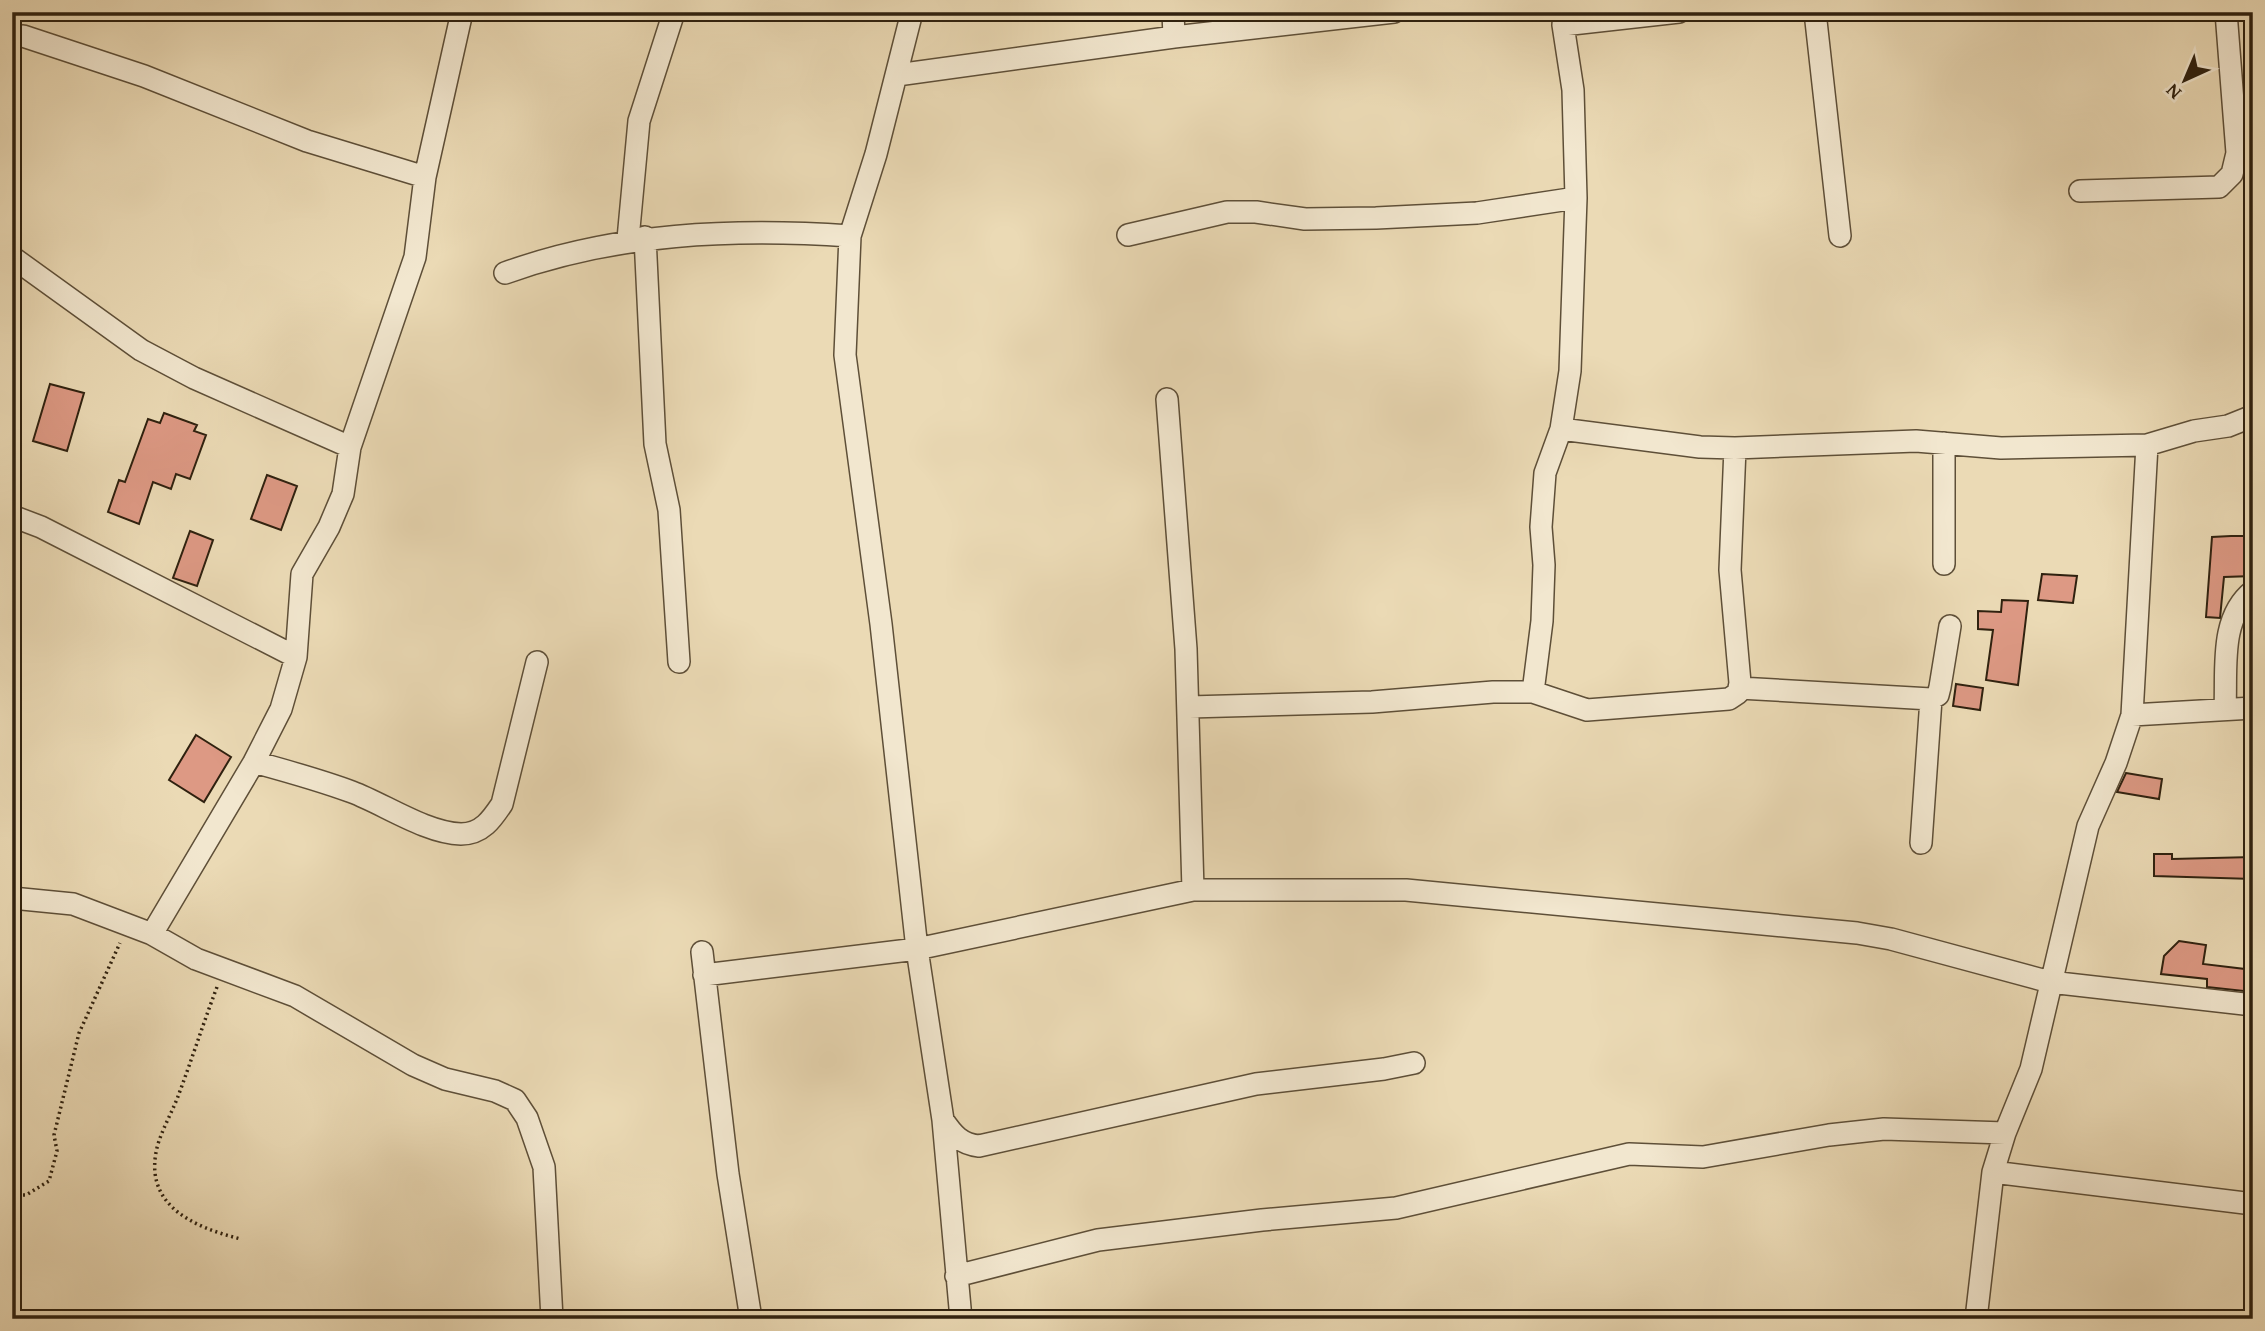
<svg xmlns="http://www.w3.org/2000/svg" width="2265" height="1331" viewBox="0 0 2265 1331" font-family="'Gentium Book Plus',serif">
  <rect width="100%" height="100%" fill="#ebdab5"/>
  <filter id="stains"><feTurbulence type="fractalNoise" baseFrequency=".00286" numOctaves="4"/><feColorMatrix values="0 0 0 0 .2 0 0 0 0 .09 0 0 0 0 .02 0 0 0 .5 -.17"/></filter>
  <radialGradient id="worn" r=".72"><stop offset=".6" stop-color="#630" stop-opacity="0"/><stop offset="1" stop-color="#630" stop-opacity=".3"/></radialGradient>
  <path fill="#dd9984" stroke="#2f210f" stroke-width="2" d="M50,384L84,393L67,451L33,441Z
    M164,413L197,425L194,431L206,435L190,479L176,474L171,489L153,482L139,524L108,512L119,480L125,482L148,419L160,423Z
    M267,475L297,486L281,530L251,519Z
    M190,531L213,540L197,586L173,578Z
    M2231,536H2253V576L2224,577L2220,618L2206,617L2212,537Z
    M2042,574L2077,576L2073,603L2038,600Z
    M2002,600L2028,601L2018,685L1986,680L1993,630L1978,629V611L2001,612Z
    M1956,684L1983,688L1980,710L1953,706Z
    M196,735L231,757L204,802L169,780Z
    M2126,773L2162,779L2159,799L2117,792Z
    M2154,854H2172V859L2253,857V879L2154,876Z
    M2179,941L2206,945L2203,964L2253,970V992L2207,987V979L2161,974L2164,956Z"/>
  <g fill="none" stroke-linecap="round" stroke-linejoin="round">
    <g stroke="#5e4f38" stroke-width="24">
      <path id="minor" d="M912,12L876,154L850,236L845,355L881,624L917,949L943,1120L961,1319
        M1173,12L1174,37
        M1815,12L1840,236
        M1563,25L1679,12
        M23,36L144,76L307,141L425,177
        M897,75L1174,37L1394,12
        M2080,191L2219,187L2232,174L2237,153L2226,12
        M1128,235L1227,212H1256L1305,219L1376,218L1477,213L1576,198
        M645,237L655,444L669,510L679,662
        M628,239L639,121L674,12
        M12,257L141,350L194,378L350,447
        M505,273C616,233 733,228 850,236
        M1561,429L1700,447L1735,448L1916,441L2001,448L2147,445L2194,431L2228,426L2253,416
        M1944,443V564
        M12,516L41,527L296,657
        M1739,688L1931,699L1938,695L1940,687L1950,626
        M1533,692L1587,710L1729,699L1738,693L1740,683L1730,570L1735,448
        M1189,707L1372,702L1493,692H1533L1542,621L1544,565L1541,527L1545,473L1561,429L1570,371L1576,198L1573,90L1563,25L1564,12
        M2225,709C2227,669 2219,618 2253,591
        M2132,715L2253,708
        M254,762C287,771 320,780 352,792C384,804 426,833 461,834C482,834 492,819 502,804L537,662
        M1921,843L1931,699
        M1193,890H1406L1857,933L1891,939L2050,982L2253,1005
        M12,898L73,904L152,934L196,959L295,996L413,1065L445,1079L495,1091L515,1100L527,1118L544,1167L552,1319
        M152,934L254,762L281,709L296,657L302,574L329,527L343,494L350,447L415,257L425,177L462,12
        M702,952L728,1174L751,1319
        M704,975L917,949L1193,890L1186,649L1167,399
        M943,1120C953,1135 961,1144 979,1146L1256,1084L1384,1069L1414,1063
        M1993,1172L2253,1204
        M956,1276L1098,1240L1262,1220L1396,1208L1629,1154L1703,1157L1829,1135L1884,1129L2005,1133
        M1976,1319L1993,1172L2005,1133L2031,1069L2088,826L2116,763L2132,715L2147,445"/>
    </g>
    <path stroke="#2f210f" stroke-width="3.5" stroke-dasharray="2 3.5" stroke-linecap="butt" d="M217,987C203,1024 191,1062 177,1099C171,1114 163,1128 158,1144C141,1204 192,1227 241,1239
      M12,1195H26L49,1181L57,1151L54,1135L79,1033L120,943"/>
    <use href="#minor" stroke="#f2e7cf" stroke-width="21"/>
  </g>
  <rect width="2265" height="1331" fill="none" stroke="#ebdab5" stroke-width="42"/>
  <rect x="14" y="14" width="2237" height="1303" fill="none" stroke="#2f210f" stroke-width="3.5"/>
  <rect x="21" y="21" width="2223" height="1289" fill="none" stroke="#2f210f" stroke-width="2"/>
  <g transform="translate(2185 80) rotate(224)" stroke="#f2e7cf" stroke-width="5" paint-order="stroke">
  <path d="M0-5L12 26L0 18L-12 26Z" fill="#2f210f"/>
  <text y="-10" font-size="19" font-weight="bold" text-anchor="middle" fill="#2f210f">N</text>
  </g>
  <rect width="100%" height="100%" filter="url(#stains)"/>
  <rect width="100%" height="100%" fill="url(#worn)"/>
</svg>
